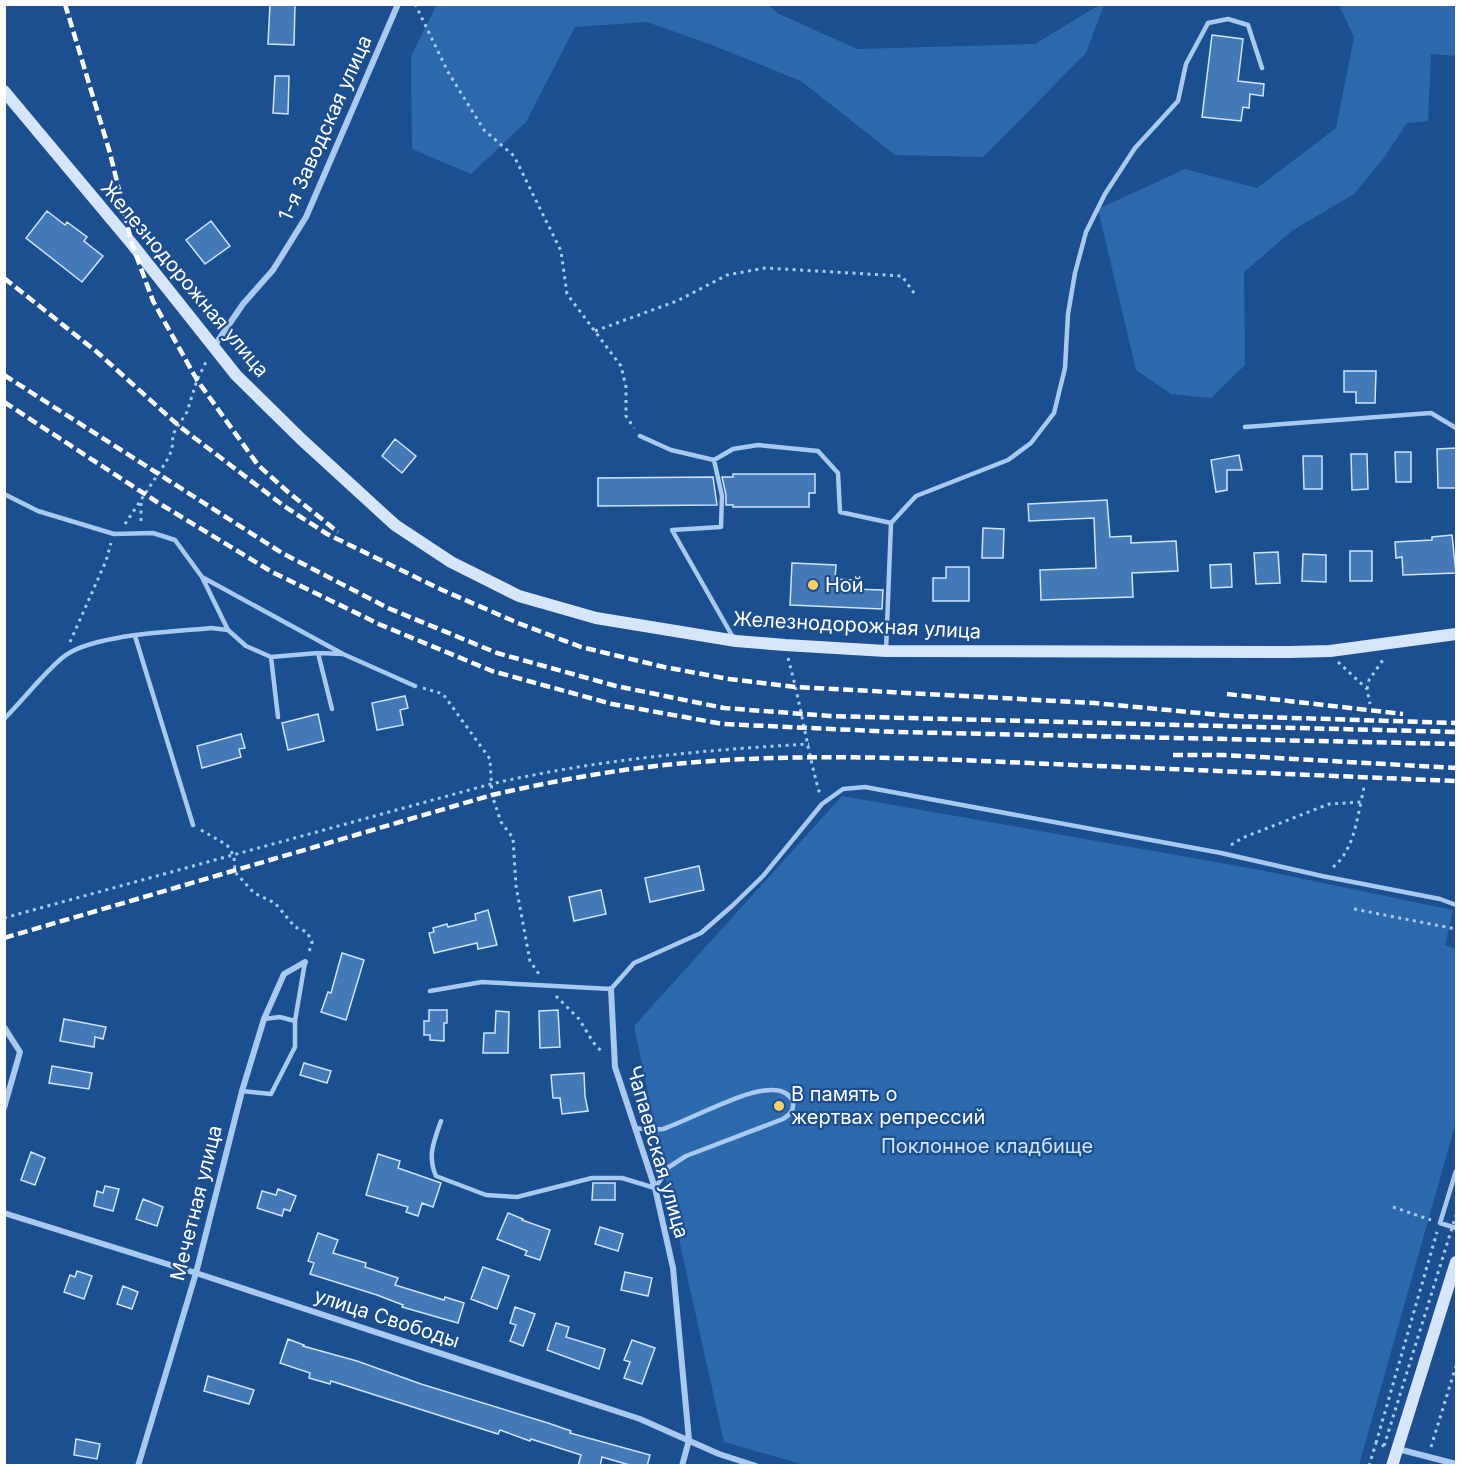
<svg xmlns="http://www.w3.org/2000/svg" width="1461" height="1470" viewBox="0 0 1461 1470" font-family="Inter,sans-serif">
  <rect width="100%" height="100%" fill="#1b4f8f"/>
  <path fill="#2e69ad" d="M437,4L769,5L777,13L857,49L1035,44L1099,5H1104L1086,53L983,157L895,155L801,81L712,45L647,22L575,27L526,122L471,174L412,149L411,56Z
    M1339,5H1455L1456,56L1431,54L1428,121L1407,123L1383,159L1354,194L1293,230L1244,272L1245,365L1211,398L1171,394L1136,370L1098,209L1185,169L1257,188L1336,128L1354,37Z
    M842,796L1255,869L1453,910L1445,945L1456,949V1122L1359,1465L808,1466L724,1442L671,1203L634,1026Z"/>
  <path fill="#4478b7" stroke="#cfe3fa" stroke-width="1.5" d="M270,4H295L294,45L268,44Z
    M1212,35L1243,39L1238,81L1264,84L1263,96L1250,94L1249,108L1243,107L1241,121L1202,117Z
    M275,76H289L288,114L273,113Z
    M47,211L65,225L67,222L87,237L84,241L103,256L82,282L26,238Z
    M211,221L230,246L205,264L186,240Z
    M1344,371H1376L1375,403H1356V392H1344Z
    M395,439L416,456L402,473L382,456Z
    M1456,448V488H1438L1437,449Z
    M1395,452H1411V482H1396Z
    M1351,454H1367L1368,489L1352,490Z
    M1239,455L1242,470H1227V490L1216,492L1211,460Z
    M1303,456H1322V489H1304Z
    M733,474H815V493H809V507H733V505H726V495L722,477H733Z
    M713,477L717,505L598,506V478Z
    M1107,500L1110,537L1131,536V543L1176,541L1178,571L1132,573L1133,597L1041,600L1040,570L1096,568L1094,518L1029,521L1028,504Z
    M983,528L1004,529L1003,558H982Z
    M1452,535L1456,573L1403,575L1402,557L1396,558L1395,542L1432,540V537Z
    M1350,551H1372V581H1350Z
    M1278,552L1280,583L1256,584L1254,553Z
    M1303,554L1326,555V582L1302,581Z
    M792,563L836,565L835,579L853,580L852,589L883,590L882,609L790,605Z
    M1231,564L1232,587L1211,588L1210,565Z
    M946,567H969V601H933V578H946Z
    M405,696L408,708L400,710L403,725L377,730L372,703Z
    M318,714L324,741L288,750L282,723Z
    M241,734L245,748L239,749L241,757L202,768L197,746Z
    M699,866L704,890L650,902L645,878Z
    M601,890L606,914L574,921L569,897Z
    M488,910L497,945L478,949L477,943L434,953L429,933L434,932L433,928L447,924L448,927L476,920L475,914Z
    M342,953L364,960L346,1020L321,1012L328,992L331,993Z
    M429,1010H447V1023H444V1041L430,1040V1035H424V1021H429Z
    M558,1010L560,1047L540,1048L539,1011Z
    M496,1011L509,1012L508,1053H483L484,1033H495Z
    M64,1019L106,1027L103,1039L95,1037L94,1047L60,1041Z
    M304,1063L331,1071L327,1083L300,1075Z
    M52,1066L92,1073L89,1089L49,1083Z
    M584,1073L585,1096L588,1111L562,1114L560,1098H553L551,1075Z
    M31,1152L45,1158L35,1185L21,1180Z
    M378,1154L400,1161L398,1168L441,1183L433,1207L422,1203L418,1216L406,1212L408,1207L366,1195Z
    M593,1183H615V1200H592Z
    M105,1186L119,1189L113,1211L94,1206L97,1191L103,1193Z
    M278,1189L296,1196L290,1211L284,1209L282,1216L257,1208L262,1191L276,1195Z
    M143,1199L163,1207L157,1226L136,1219Z
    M508,1213L523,1219L522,1220L550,1230L540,1260L525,1255L527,1251L497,1239Z
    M600,1227L623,1234L618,1251L595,1244Z
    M318,1233L338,1240L333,1253L366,1263L365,1267L398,1278L395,1285L444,1300L445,1297L464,1303L458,1323L402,1307L403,1305L377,1295L310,1274L314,1263L308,1261Z
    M483,1267L509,1276L497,1309L471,1299Z
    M77,1271L92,1276L84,1299L64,1292L70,1275L75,1277Z
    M625,1272L652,1278L648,1296L621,1290Z
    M123,1286L138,1292L132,1309L117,1304Z
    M515,1307L535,1314L523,1346L510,1341L516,1325L510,1323Z
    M556,1323L569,1327L566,1337L605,1349L599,1369L547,1350Z
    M288,1339L304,1345L303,1346L357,1361L421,1384L548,1423L571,1431L570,1433L650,1455L647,1466H633L602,1457L600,1466H578L581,1455L531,1439L530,1441L500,1430L498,1434L331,1381L330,1384L309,1378L310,1373L280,1363Z
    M632,1340L655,1348L642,1384L624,1378L630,1362L624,1360Z
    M208,1376L254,1390L249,1404L204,1391Z
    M76,1439L100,1444L97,1459L74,1455Z"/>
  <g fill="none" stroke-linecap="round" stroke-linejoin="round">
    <path stroke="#a9c9ee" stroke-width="3" stroke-dasharray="3 4.5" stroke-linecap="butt" d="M415,4L448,72L484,130L514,156L561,251L567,294L621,366L626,387V416L634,428
      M595,331L677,301L727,275L765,268L902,276L914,293
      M141,503V523
      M125,524L166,462L172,450L173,434L187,412L197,380L207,360
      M70,642L106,561L111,543
      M788,658C801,704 807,750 820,795
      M1338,662L1367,689L1370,704
      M423,688L443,694L490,759L492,795L501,822L513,838L516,886L530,961L541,977
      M1367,689L1369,680L1385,657
      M201,830L227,845L234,856L235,872L254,893L275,903L295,927L307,932L312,942L309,952
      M1231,845L1242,838L1329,804L1361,802L1364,787
      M1333,867C1352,852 1356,825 1361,802
      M1354,909L1456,929
      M4,918L491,784C595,760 702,750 809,744
      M556,996L579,1019L593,1042L603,1053
      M1393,1207L1431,1220
      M1376,1443L1437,1232
      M1431,1447L1456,1366
      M1369,1466L1376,1443L1384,1446"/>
    <path stroke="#a9c9ee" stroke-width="4.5" d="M1245,427L1431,413L1456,428
      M640,436L671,450L714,460L733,449L758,445L818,451L838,473L840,512L891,523
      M714,460L722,496L721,527L672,530L734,639
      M4,494L38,511L114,534L153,533L175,540L202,577L228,630
      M202,577L343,654
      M135,636L193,825
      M886,651L891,523L916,496L1008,460L1031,443L1054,413L1065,368L1068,314L1075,273L1086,232L1105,194L1135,148L1178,101L1186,64L1208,23L1228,19L1248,25L1262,68
      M318,653L332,709
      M271,657L318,653L343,654L415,686
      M4,719C24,699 41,676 62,658C89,634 174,632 211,628L228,630L246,646L271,657L278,717
      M430,991L482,982L611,989L634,963L701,933L732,906L763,876L822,804L843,789L865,787L1221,853L1322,876L1440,899L1456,905
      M264,1019L280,1017L295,1021
      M242,1091L271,1094L295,1047V1021L305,962
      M441,1121C434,1141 427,1156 436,1176L486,1195L517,1197L592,1178H622L655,1188L669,1167L686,1156L783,1119C791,1114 794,1110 793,1101C789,1094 782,1090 773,1090C744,1089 692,1119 663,1129L651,1130L635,1128
      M1456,1171L1440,1223L1456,1228"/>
    <path stroke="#a9c9ee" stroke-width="6" d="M213,348L243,304L273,270L306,217L398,4
      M611,989L615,1067L655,1188L673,1268L689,1440L682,1466
      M4,1027L20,1052L4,1108
      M4,1213L196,1273L640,1419L719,1454L756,1466
      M1398,1449L1456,1464
      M138,1466L196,1273L242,1091L264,1019L284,974L305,962"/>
    <path stroke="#d6e6fa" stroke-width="12" d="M4,91L132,244L236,375L301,439L395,525L451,562L519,596L596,618L736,641L785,645L886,651L1290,652L1330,651L1456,634
      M1392,1466L1456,1262"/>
    <path stroke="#fff" stroke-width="4.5" stroke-dasharray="10 4.5" stroke-linecap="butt" d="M65,4L110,153L132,244L153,301L197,380L258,465L288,492L338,532
      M4,278L97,352L179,426L284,506L327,534L440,589L518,623L581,647L664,667L729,679L796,687L1094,703L1231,716L1456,723
      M4,375L282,553L388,608L497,653L616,686L724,708L830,716L1456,732
      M4,402L157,502L272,572L381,625L492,671L612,704L723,724L897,732L1456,744
      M1227,694L1403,714
      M1173,755H1224L1456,768
      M4,938L492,795C549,782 607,771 665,765C797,751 940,759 1073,765C1201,770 1329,776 1456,781"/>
    <path stroke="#a9c9ee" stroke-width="3" stroke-dasharray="3 4.5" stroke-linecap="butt" d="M1384,1446L1456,1215"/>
  </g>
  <g fill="#ffd166" stroke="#1b4f8f" stroke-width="2">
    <circle cx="813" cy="585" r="6"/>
    <circle cx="779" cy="1106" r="6"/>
  </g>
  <g text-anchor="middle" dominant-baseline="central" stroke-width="4.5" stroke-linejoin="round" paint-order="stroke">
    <g font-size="20" fill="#fff" stroke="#1b4f8f">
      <text transform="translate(325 128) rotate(-66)">1-я Заводская улица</text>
      <text transform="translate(185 279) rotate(50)">Железнодорожная улица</text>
      <text transform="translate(857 625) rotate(3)">Железнодорожная улица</text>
      <text transform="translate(658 1152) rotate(74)">Чапаевская улица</text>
      <text transform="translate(196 1203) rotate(-76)">Мечетная улица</text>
      <text transform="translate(387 1318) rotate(18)">улица Свободы</text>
    </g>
    <g font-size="20" fill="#fff" stroke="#1b4f8f" text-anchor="start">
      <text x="825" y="585">Ной</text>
      <text x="791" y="1094">В память о<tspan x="791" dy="23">жертвах репрессий</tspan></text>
    </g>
    <g font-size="20" fill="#cfe3fa" stroke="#1b4f8f">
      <text x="987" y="1146">Поклонное кладбище</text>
    </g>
  </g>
  <rect width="1461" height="1470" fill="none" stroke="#ffffff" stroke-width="12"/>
</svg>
